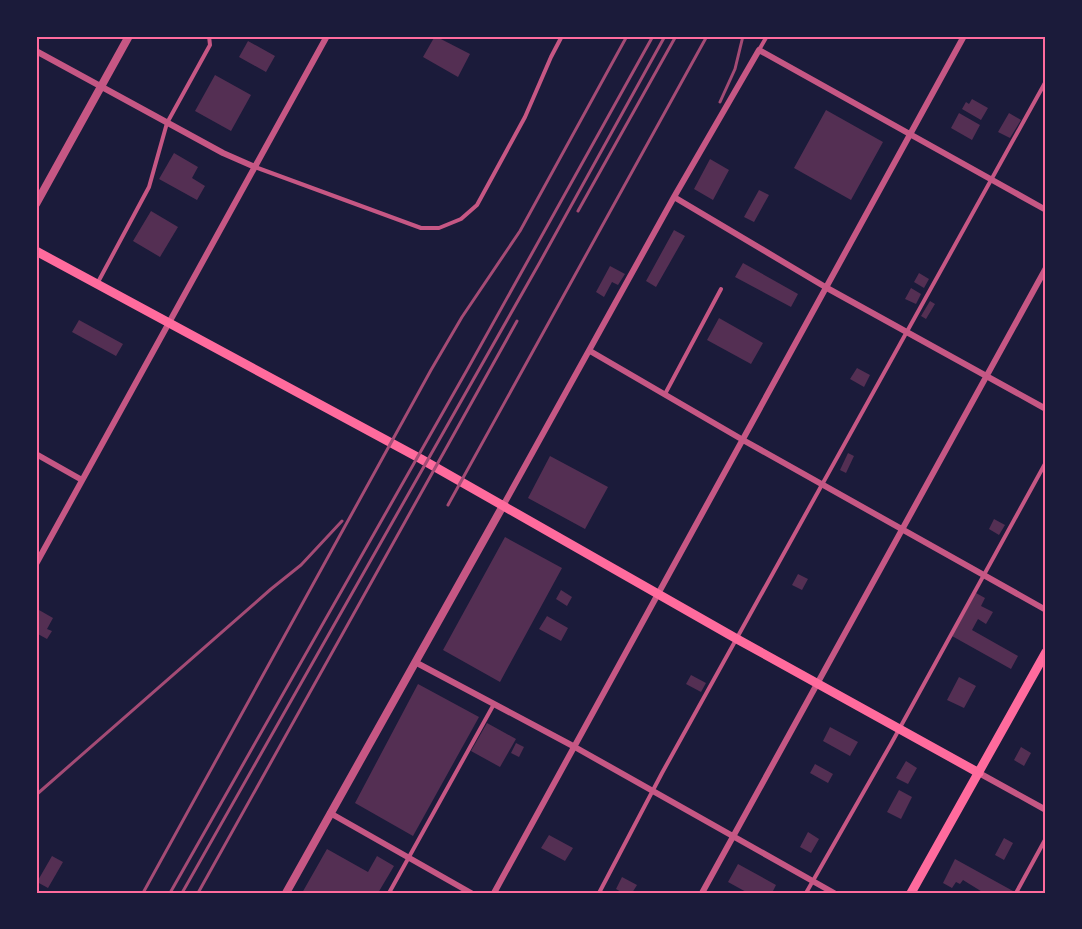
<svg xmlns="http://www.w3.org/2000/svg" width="1082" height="929" viewBox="0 0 1082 929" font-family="'Roboto Condensed',sans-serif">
  <rect width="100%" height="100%" fill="#1b1b3a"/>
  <path fill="#542f53" d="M435,36L470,54L458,77L423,57Z
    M248,41L275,56L266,72L239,57Z
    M215,75L251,95L231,131L195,111Z
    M972,99L988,108L981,120L962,109L966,102L969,104Z
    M826,110L883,142L851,200L794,168Z
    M959,113L980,125L972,140L951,128Z
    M1009,113L1021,120L1010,138L998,132Z
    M174,153L198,167L192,178L205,186L197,200L159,179Z
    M710,159L729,170L713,200L694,189Z
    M759,190L769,195L754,222L744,217Z
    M151,211L178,227L160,257L133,241Z
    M674,230L685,236L656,287L646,281Z
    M743,263L798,294L791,307L735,277Z
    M610,266L625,274L618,285L612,282L604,297L596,292Z
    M919,273L929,279L924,288L914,282Z
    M911,288L921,294L916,304L905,299Z
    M930,301L935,304L926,319L921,316Z
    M719,318L763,343L751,364L707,340Z
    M79,320L123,344L116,356L72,332Z
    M857,368L870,375L864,387L850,379Z
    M848,453L854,456L846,473L840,470Z
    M550,456L608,487L585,529L528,498Z
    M994,519L1005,525L999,535L989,529Z
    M505,537L562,568L500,682L443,650Z
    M798,574L808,579L802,590L792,585Z
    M561,590L572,597L567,606L556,599Z
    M976,593L985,598L981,606L993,612L986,624L978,619L972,630L1018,656L1011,669L952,636Z
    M39,610L53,618L47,629L52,631L47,639L36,633V615Z
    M547,616L568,628L561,641L539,629Z
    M691,675L706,683L701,692L686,684Z
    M959,677L976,686L964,708L947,700Z
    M418,684L479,717L413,836L355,803Z
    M487,723L516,739L500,767L471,751Z
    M830,727L858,742L850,756L823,741Z
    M516,743L524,747L519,757L511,753Z
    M1021,747L1031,753L1024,766L1014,760Z
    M906,761L917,768L908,784L896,778Z
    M815,764L833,774L828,783L810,773Z
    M899,790L912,797L901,819L887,812Z
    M808,832L819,839L811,853L800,847Z
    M549,835L573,848L565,861L541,848Z
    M1004,838L1013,843L1004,860L995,855Z
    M327,849L368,872L377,856L394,866L378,893H302Z
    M52,856L63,862L48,888L37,882Z
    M955,859L1013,891L1012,893H984L963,880L960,884L956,882L952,888L943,883Z
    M738,864L776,885L772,893H748L728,882Z
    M622,877L637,885L632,893H623L616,889Z"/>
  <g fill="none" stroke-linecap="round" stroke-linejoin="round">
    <path stroke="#c65784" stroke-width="4" d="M759,50L767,36
      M255,167L421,228H439L461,219L477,205L525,117L551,57L562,36
      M97,284L149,187L167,123L210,45L209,36
      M665,394L721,289
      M389,893L494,704
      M599,893L662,773L1046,81
      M806,893L891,744L1046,462
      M1016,893L1046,838"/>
    <path stroke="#c65784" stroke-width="6" d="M36,51L223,153L255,167
      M674,197L827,288L1046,409
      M590,351L743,440L1046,610
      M36,454L82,480
      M504,504L674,197L759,50L1046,210
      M36,564L327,36
      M415,662L573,746L834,893
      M979,773L1046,810
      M330,813L471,893
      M494,893L964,36
      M702,893L1046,268"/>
    <path stroke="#c65784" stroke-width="8" d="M36,204L129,36
      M286,893L504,504"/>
    <path stroke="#ff6b9d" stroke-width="9" d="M36,251L421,459L737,639L979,773
      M911,893L1046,652"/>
    <path stroke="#a44b75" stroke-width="3" d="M720,102L735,69L743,36
      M578,211L676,36
      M448,505L707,36
      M36,795L271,589L301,565L342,521
      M143,893L431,370L462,317L520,231L627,36
      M170,893L467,370L653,36
      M182,893L540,262L665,36
      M198,893L517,321"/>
  </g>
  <rect width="1082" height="929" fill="none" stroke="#1b1b3a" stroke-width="75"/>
  <rect x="38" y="38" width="1006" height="854" fill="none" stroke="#ff6b9d" stroke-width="2"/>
</svg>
